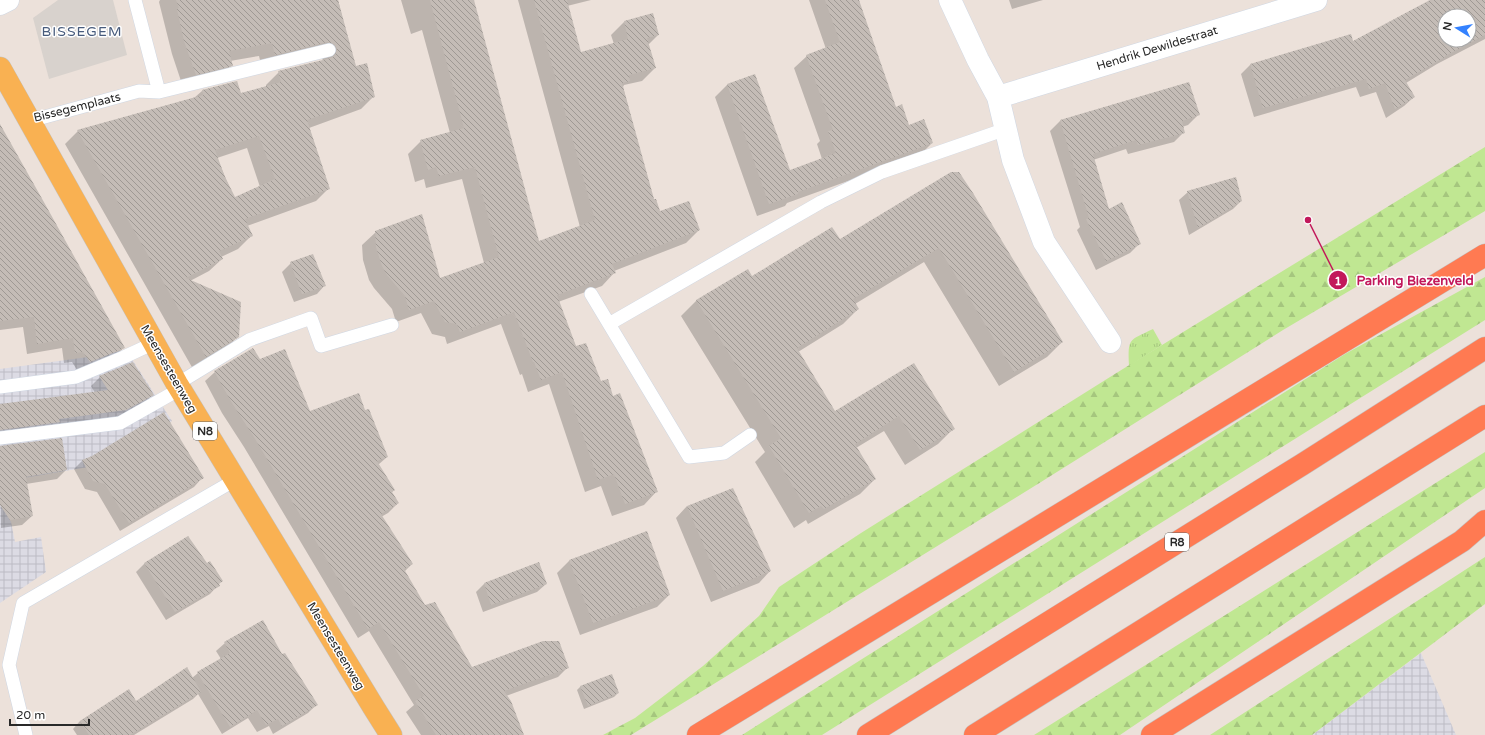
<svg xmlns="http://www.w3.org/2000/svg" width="1485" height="735" viewBox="0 0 1485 735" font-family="'Varela Round',sans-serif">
  <defs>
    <pattern id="industrial-grid" width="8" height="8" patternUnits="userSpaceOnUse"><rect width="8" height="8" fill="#dcdbe4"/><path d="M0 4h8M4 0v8" fill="none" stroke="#bdbcc4"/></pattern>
    <pattern id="grass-tufts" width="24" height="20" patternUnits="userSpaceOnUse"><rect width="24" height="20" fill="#c0e792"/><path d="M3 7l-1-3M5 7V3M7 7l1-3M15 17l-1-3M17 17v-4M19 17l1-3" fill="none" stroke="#a5c67e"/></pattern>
    <pattern id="forest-firs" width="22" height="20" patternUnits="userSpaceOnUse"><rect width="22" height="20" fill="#c0e792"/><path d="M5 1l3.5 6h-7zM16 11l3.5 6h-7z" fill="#a5c67e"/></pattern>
    <pattern id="building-back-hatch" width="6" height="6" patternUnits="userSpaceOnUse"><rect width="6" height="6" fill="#c4bcb6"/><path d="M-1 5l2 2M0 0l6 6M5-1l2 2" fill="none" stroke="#9f9994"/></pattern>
  </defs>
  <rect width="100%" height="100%" fill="#ece1da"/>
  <path fill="url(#industrial-grid)" d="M126,350L172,421L100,465L0,482V369L88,357Z
    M0,503L11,522L15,542L41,537L46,572L0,603Z
    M1421,653L1456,735H1312Z"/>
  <path fill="url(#grass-tufts)" d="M1153,329L1162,345L1129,366C1128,338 1128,341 1153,329Z"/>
  <path fill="url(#forest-firs)" d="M1485,147V211L1283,330L1041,482L631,735H603L635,718L703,666L759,616L779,587L861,533L1118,372Z
    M1485,277V320L822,735H742L1345,354Z
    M1485,452V488L1120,735H1034Z
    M1485,557V604L1312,735H1210Z"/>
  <path fill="#d8d2cd" d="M58,0H113L127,55L49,79L33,18Z"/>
  <path fill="#0003" fill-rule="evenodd" d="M160,0H338L355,68L374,96L361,109L309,128L329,188L316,201L247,226L251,236L238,249L221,257L222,259L209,271L190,281L238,336L225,350L193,369L65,144L78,131L194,98L202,91L237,82L240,94L266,87V85L279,72L323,61L322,58L262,68L259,56L230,61L232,65L219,78L183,87L172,54L159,2ZM247,148L260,187L234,198L217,158Z
    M401,0H472L538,243L580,227L518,0H591L567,6L580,54L614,44L611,35L624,22L658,35L648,45L655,68L642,81L624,85L623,87L653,201L659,213L699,230L686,243L614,271V273L602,286L558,302L576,347L600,383L613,397L656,492L644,505L612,516L601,486L585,492L549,384L528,392L522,374L520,375L501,324L447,344L445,337L432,334L421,313L396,322L392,309L374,288L369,280L363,260L362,245L376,232L439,279L484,263L462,179L426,188L424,179L415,182L408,154L421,141L450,133L422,30L411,34Z
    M809,0H858L895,109L908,126L932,143L920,155L787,203L785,206L757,216L715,97L727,85L754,75L789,172L822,159L817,144L820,141L794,68L807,56L826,49Z
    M1009,0H1043L1012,9Z
    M1435,0H1485V39L1437,64L1406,83L1414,97L1404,106L1386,118L1376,92L1360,97L1356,87L1254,117L1241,74L1250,65L1351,35L1353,43ZM1445,16H1469V40H1445Z
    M1189,83L1198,115L1188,125L1182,127L1184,132L1174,142L1128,154L1126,149L1093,160L1108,210L1140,243L1130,253L1096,270L1077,230L1080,227L1050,131L1060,121Z
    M0,126L123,348L113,359L79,373L72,362L64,363L62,348L27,354L23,327L0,330Z
    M951,173L1062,342L1047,357L999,386L924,262L855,304L858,309L843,324L798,352L835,413L914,365L953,429L938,444L905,465L884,431L856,448L875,479L860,494L808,524L806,520L794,528L755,462L765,452L681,316L697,300L840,241Z
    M1188,192L1241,201L1233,209L1189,235L1179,200Z
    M291,263L325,285L317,294L294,302L282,272Z
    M259,360L310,412L365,411L387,457L378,465L394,490L391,493L398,503L388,513L381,517L412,564L404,572L424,607L471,669L568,667L558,677L506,696L517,735H421L406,712L414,705L369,631L358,638L244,447L222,413L205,381L215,372Z
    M100,377L152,395L143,404L116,419L0,437V405L95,393L91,386Z
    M0,447L66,470L57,479L26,484L32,516L22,525L1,528Z
    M93,457L202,478L194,487L120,531L97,492L85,489L74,469L82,461Z
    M687,506L770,571L759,583L711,602L676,518Z
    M646,532L669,595L657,607L580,635L557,573L569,561Z
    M145,563L218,585L210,594L166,620L136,572Z
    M484,584H546L537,592L483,612L476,592Z
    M262,621L282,655L316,705L308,713L273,734L269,726L257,732L248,718L222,734L198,694L193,699L134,735H77L73,729L80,721L129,691L136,702L192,678L198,673L221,659L216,651L225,643Z
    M581,686L618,693L614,697L584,709L577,690Z"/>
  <path fill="url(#building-back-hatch)" fill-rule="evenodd" d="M176,0H338L356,66L367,63L375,97L307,120L330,189L245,219L253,236L219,251L223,259L186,278L241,302L239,337L206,357L77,130L203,95L202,90L237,81L241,93L281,82L278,71L331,58L335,55L337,48L334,44L327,42L275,55L272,43L229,51L233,66L196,75L184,41L177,9L179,8ZM259,136L275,179L235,197L225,177L215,150Z
    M430,0H474L539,241L595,220L534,0H567L581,52L628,39L624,21L653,13L659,35L647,38L656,68L629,75L630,81L622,83L654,199H656L660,211L689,201L700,230L612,264L616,273L557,295L576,346L586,343L601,381L608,379L613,396L620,393L658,492L625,504L614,474L598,480L562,372L541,380L534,362H533L514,312L460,332L457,324L445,322L434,301L409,310L405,296L387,275L382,266L376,247L375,231L422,214L440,278L499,257L475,167L439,176L436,167L428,170L420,140L464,128Z
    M825,0H859L896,107L902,104L909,125L924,119L933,143L798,192V194L769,204L727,84L755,74L790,170L836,153L828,131L833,130L806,55L840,42Z
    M1430,0H1485V35L1445,56V57L1405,80L1415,97L1395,109L1385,83L1369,89L1366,79L1263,108L1250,64L1351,34L1353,41ZM1445,16H1469V40H1445Z
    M1189,82L1200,115L1182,121L1185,133L1138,145L1136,140L1093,154L1109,209L1122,202L1141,244L1106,261L1086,219L1089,218L1060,120Z
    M0,124L45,204L125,348L90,362L83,352L75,353L73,338L37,344L34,317L0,321Z
    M951,172H959L973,193L1063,342L1014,372L939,248L853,299L859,309L797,348L835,411L914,363L955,429L920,450L899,416L855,444L876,479L824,509L821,506L809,513L769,446L781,438L696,300L748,269L752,276L832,227L840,239Z
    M1236,177L1242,201L1198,228L1187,191Z
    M313,254L326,286L302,294L290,262Z
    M253,348L260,359L285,349L310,411L359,393L365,410L369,409L388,457L377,461L395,490L392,492L399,503L381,514L413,564L404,569L425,605L435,602L472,667L543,641H559L569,668L504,691L511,701L524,735H436L415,701L424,696L379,622L368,629L254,437L232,403L214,371Z
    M133,362L154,395L126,410L59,419L60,422L0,430V404L108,390L99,376Z
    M164,412L204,478L129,523L105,484L93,481L82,460L92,456Z
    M62,438L67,470L26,477L33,516L10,520L0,505V446Z
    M733,488L771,571L723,591L687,506Z
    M647,531L670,595L593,623L569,560Z
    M188,536L207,563L210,561L223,581L219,584L220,586L175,612L144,563Z
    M539,562L547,584L491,605L484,583Z
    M263,620L282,654L285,653L318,705L282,726L278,719L266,725L257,710L230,727L197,672L230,653L224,642Z
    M187,667L201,692L130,735H89L80,721L129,689L136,701Z
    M612,674L619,693L588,706L580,686Z"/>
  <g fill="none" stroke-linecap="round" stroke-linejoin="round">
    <g stroke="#cfd7e3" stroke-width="14">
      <path id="lane" d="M159,92L329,50
        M30,121L139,91L159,92L135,0
        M591,294L609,324
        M177,384L249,340L311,318L321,346L392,325
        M0,387L76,377L124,357L154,343
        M750,435L724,453L689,457L609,324L821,202L882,172L1006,129
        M0,438L120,423L180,389
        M26,735L9,665L23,603L235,480"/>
    </g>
    <g stroke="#cfd7e3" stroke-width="23">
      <path id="street" d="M950,0L978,60L998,97L1013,160L1044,242L1110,342
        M998,97L1316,0"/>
    </g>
    <g stroke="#cfd7e3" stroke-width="23">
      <path id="secondary" d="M0,4L8,0"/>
    </g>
    <g stroke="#c3c3c3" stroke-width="23">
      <path id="primary" d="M0,68L177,384L374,708L391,735"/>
    </g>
    <g stroke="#c3c3c3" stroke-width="23">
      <path id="highway" d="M698,735L1485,255
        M868,735L1303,464L1485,348
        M975,735L1485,416
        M1152,735L1462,541L1485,521"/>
    </g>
    <use href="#lane" stroke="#fff" stroke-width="13"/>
    <use href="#street" stroke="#fff" stroke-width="22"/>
    <use href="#secondary" stroke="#fff" stroke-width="22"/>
    <use href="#primary" stroke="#f9b152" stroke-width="22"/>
    <use href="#highway" stroke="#ff7a52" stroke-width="22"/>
  </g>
  <g text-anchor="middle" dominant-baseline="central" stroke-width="3" stroke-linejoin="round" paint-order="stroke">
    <g fill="#fff" stroke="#696969" stroke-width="1">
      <rect x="193" y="422" width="24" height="18" rx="3"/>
      <rect x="1165" y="533" width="24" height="18" rx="3"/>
    </g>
    <g font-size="11" font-weight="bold" fill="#292929">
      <text x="205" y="431">N8</text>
      <text x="1177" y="542">R8</text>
    </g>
    <g font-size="12" fill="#292929" stroke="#fff">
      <text transform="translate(1157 48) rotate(-17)">Hendrik Dewildestraat</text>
      <text transform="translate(77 107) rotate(-14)">Bissegemplaats</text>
      <text transform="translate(169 369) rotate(60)">Meensesteenweg</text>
      <text transform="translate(336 646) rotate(59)">Meensesteenweg</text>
    </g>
    <g font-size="14" letter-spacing="1" fill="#475b7c" stroke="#fff">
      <text x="82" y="31">BISSEGEM</text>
    </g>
  </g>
  <path fill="none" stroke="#c2185b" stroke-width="1.5" d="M1308 220L1338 280"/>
  <g fill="#c2185b" stroke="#fff" stroke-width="1.5">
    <circle cx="1308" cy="220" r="4"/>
    <circle cx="1338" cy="280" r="10"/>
  </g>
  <g font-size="12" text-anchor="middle" font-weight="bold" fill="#fff">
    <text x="1338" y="285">1</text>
  </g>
  <g font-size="13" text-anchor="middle" font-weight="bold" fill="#c2185b" stroke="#fff" stroke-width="3" stroke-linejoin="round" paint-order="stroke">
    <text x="1415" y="285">Parking Biezenveld</text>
  </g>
  <g transform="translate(1457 28) rotate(281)"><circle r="19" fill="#ffffff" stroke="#a9a9a9"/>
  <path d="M0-3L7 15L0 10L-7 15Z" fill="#3482ff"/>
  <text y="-6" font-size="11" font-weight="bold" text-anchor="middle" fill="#292929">N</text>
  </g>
  <path d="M10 719v6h79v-6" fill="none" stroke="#292929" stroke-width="2"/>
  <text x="16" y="719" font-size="12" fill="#292929" stroke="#ffffff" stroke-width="3" paint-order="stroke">20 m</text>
</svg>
